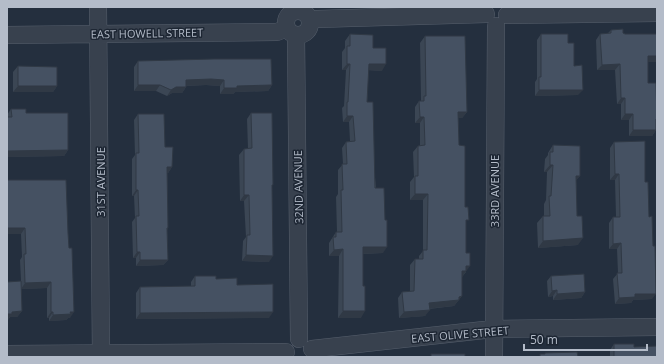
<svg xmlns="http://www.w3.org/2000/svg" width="664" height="364" viewBox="0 0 664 364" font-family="'Open Sans',sans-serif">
  <rect width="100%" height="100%" fill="#242f3e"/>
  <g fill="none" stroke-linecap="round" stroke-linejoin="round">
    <g stroke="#565f6c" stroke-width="18">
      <path id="minor" d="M98,7L101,357
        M286 23a12 12 0 1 1 24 0a12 12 0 1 1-24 0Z
        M507,15L657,13
        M310,21L317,19L486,14
        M7,35L277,32L287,28
        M296,35L299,339
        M312,349L493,329L657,327
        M7,354L286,352
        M494,357L496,26"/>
    </g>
    <use href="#minor" stroke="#38414e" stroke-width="17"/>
  </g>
  <path fill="#3b4654" d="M611,30L625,34H657V62H648V83L657,102V120L656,122V130L652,136H629V120H621V104H617L615,70H597L596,40L600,34L608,33Z
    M350,34L373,48L382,71L368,70L367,102L383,253L363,254L361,318H338L339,256H329V243L336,232H337L336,197L338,194V170L343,164L342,148L346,142L350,141L349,122H343L342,108L344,106L346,70H342V52L345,48V41Z
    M541,34L568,43L574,66L578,95L535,96V82L537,79V40Z
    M425,36L467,112L462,118H458L459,145L466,223V272L462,277V296L454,306L429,309L425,316L399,318L398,298L402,292L410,291V265L415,259H419V256L423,251V200H410V182L414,177L413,152L418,146H420V123H415V107L419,101H421V100L420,43Z
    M138,61L272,85L268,91L235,92L233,94H220V86L206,85L186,86V87L182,93H172L167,96L156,91H134V67Z
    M18,66L57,86L53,92H13V72Z
    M11,109L26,113L68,150L64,156L7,157V115Z
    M251,113L272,187L269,262L242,261L243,241L246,237L244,201H240L239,155L244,149H248L247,119Z
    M138,114L165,147L172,167L168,173H167L168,228L167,230L168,260L163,265L136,266V258H133L132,222L135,218L134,196H132V159L135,155L134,120Z
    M614,142L645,182L652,299L633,300L631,303L615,304L613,279L618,273L617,249H609V223L613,217H616L615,180H610V148Z
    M553,145L580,176L576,180L578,245L538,248L537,223L543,216H544V204L546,200L547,172H544L545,159L548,155V153Z
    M7,180L70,318H68L66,320L49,321V318H47V288L21,289L22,311L17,317H10L8,320L21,281L20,260L22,257L21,234H7Z
    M195,276L216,279L237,285L269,318L136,319V293L140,287L191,286V282Z
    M551,276L585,292L581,298L553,300V296L548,297L547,281Z
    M614,344L634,347L657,357H610V350Z"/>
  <path fill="#303945" d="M648,56H657V62H644Z
    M347,64H350L346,70H342Z
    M369,64H386L382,71L364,70Z
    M620,64L615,70H597L602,65Z
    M211,79L224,80L220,86L206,85L182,86L186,80Z
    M138,85H160L156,91H134Z
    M272,85L268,91L235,92L233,94H220L224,88L237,86Z
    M18,86H57L53,92H13Z
    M176,87H186L182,93H172L167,96L171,90Z
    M539,90H583L578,95L535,96Z
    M621,98H625L621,104H617Z
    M458,112H467L462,118H454Z
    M625,114H633L629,120H621Z
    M347,116H353L349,122H343Z
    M420,117H424L420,123H415Z
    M633,130H656L652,136H629Z
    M68,150L64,156L7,157V151Z
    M550,165H553L547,172H544Z
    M167,167H172L168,173H163Z
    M615,174H619L615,180H610Z
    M576,176H580L574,183Z
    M136,190H138L134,196H132Z
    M415,194H428L423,200H410Z
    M244,195H249L244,201H240Z
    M7,228H25L21,234H7Z
    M583,238L578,245L538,248L543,241Z
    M621,243L617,249H609L613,244Z
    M363,247H387L383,253L358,254Z
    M343,249L339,256H329L334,250Z
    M137,252H140L136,258H133Z
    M246,255L273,256L269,262L242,261Z
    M140,260H168L163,265L136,266Z
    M466,266H470L462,277V271Z
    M51,282L47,288L21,289L25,283Z
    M557,290L553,296L548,297L552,291Z
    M585,292L581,298L553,300L557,294Z
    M635,294H656L652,299L633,300L631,303L615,304L619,298Z
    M462,296L454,306L425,309L429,303Z
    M430,310L425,316L399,318L404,312Z
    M22,311L17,317H10L8,320H7V314L12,312Z
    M343,311H365L361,318H338Z
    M51,312H53L49,318H47Z
    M70,312H74L70,318H68L66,320L49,321L53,315Z
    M273,312L269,318L136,319L140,313Z"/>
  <path fill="#455162" stroke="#303945" d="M623,29V33L625,34H657V56H648V83H656L657,119H656V130H633V114H625V98H621L620,64L602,65L600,34L611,33V30Z
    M350,34L373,35V48H386V64H369L367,102H373L375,188H384L385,220H387V247H363V286H365V311H343V249L334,250L333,237H336V232H342L341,190H343L342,164H347L346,142L355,141L353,116H347V102H348L350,64H347V46H350Z
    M541,34H568V43H574V66L582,65L583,90H539V77H541Z
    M425,36H465L467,112H458L459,145L465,146V207H468L469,220H466V253H470V266H466V271H462V296L459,297V300L429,303L430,310L404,312L402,292L414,291L415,259H423V250H427L428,194H415V176H418V146L425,145L424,117H420L419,101H424V96H426Z
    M214,59H271L272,85L237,86V88H224V80L211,79L186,80V87H176L171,90L160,85H138V61Z
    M18,66L57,67V86H18Z
    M11,109H26V113H68V150L7,151V117H12Z
    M251,113H272L273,185H272L273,256L246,255L247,235H250L249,195H244V149L252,148Z
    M138,114H164L165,147H173L172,167H167L168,228H167L168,260H140V252H137L136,216H139L138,190H136V153H139Z
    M645,141V182H648L649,217L652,216L653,246H655L656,294H635V297L619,298L617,273H622L621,243L613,244V217H620L619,174H615L614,142Z
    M553,145L580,146V176H576L577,216H582L583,238L543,241V216H550L549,196H551L553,165H550V152H553Z
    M7,180H66L68,233L69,248H72L74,312H70L71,314L53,315V312H51V282L25,283L24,254H26L25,228H7Z
    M584,274L585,292L557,294V290L552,291L551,276Z
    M195,276H216V279L237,278V285L273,284V312L140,313V287L195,286Z
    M21,281L22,311L12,312V314H7V282Z
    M614,344H634V347L657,346V357H614Z
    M577,352L578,357H540V354H545V353Z
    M431,354H465V357H431Z"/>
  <g text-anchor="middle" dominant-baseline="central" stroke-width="3" stroke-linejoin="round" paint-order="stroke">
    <g font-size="11" fill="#b4bcc9" stroke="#1d2633">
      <text transform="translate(147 33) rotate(-1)">EAST HOWELL STREET</text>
      <text transform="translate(100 182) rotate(-90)">31ST AVENUE</text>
      <text transform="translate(298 187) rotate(-91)">32ND AVENUE</text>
      <text transform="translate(494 191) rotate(-90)">33RD AVENUE</text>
      <text transform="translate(460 334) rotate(-5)">EAST OLIVE STREET</text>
    </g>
  </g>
  <rect width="664" height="364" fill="none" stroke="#b4bcc9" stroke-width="16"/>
  <path d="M524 344v6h123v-6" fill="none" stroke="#b4bcc9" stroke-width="2"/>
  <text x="530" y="344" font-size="12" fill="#b4bcc9" stroke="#1d2633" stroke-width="3" paint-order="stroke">50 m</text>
</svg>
